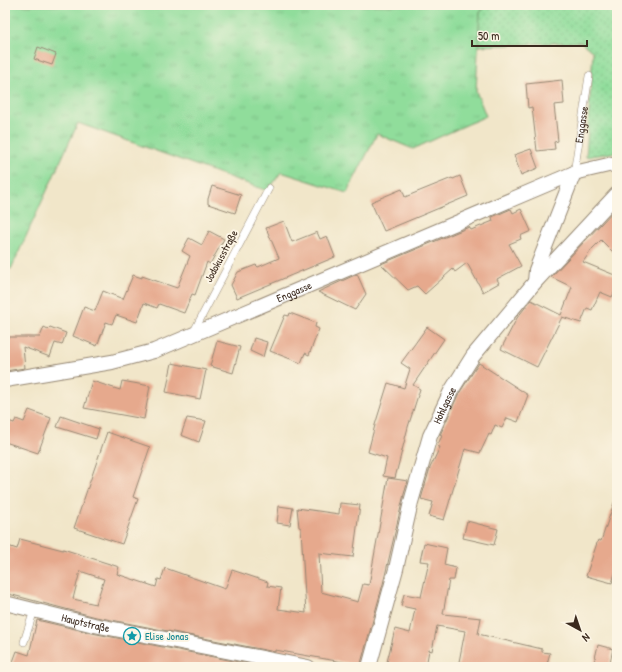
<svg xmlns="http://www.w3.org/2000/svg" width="622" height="672" viewBox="0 0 622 672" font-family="'Patrick Hand',sans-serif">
  <defs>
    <pattern id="grass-tufts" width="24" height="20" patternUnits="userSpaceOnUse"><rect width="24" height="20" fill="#90dd9b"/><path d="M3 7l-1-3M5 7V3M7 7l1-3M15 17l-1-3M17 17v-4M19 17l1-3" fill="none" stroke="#7dbe85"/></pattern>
    <pattern id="park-dots" width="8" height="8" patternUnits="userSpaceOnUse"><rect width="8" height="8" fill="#90dd9b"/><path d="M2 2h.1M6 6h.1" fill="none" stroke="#7dbe85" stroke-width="1.8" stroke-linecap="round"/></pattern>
  </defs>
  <rect width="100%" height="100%" fill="#fcf5e5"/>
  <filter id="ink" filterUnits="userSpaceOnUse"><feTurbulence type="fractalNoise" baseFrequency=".025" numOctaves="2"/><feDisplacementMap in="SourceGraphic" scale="8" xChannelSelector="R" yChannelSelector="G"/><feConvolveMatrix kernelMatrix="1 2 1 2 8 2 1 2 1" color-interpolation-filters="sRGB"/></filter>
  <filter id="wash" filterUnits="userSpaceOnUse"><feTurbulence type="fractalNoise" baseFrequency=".012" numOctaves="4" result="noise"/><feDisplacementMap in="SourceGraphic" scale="16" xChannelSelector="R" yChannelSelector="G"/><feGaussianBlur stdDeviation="0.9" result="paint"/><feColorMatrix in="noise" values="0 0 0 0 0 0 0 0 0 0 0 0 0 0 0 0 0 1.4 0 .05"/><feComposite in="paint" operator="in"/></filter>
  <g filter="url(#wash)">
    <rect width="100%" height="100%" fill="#f1e6c9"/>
    <path fill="url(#grass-tufts)" stroke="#66845c" d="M5,5H485L480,13L476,91L486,116L413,149L377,134L347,193L281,172L268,191L78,123L11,269L5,268Z"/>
    <path fill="url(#park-dots)" stroke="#66845c" d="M485,5H617V152L586,157L593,52L581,42L478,46L480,13Z"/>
    <g id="blocks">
      <path fill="#e6a98d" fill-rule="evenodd" d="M38,47L56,54L52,65L34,59Z
        M562,80L564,104L554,105L558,141L554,142L555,149L537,151L532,107L528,108L526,84Z
        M531,149L538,168L521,175L514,155Z
        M460,176L468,196L384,231L371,202L402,189L405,197L452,178L453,179Z
        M212,186L241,195L235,213L208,204V199Z
        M617,207V256L601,240L592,249L583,262L617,276V287L612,297L600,292L592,310L587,308L581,323L562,317L537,367L501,349L517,318L531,300L561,315L572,287L551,277Z
        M511,209L513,213L521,209L531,231L520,236L521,239L509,244L521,266L497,279L499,283L483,292L467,263L455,272L453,269L425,294L417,286L408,290L381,264L469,227L471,230L493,221L492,217Z
        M284,221L292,242L317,232L320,239L327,236L335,257L237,298L231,285L238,272L256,265L258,267L279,258L266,228Z
        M209,231L224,239L210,264L207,262L195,295L192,294L184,313L159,304L157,308L144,303L137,322L116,315L112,324L106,322L97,346L73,336L84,307L95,311L103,291L123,299L133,275L142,278V276L177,288L190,256L182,251L189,238L202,245Z
        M357,274L366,294L355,310L318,292Z
        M290,313L316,323L315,327L319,329L309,355L305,353L301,363L270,351L285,315L289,316Z
        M44,327L48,329L50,327L66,333L62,345L55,343L50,357L23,347L25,368L5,371V337H40Z
        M427,327L444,339L413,385L420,389L408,427L395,478L383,476L387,458L368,452L375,425L388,383L404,388L410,369L401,363Z
        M254,338L267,342L263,357L250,351Z
        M217,341L240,347L233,373L210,366Z
        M172,363L206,370L200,399L166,392Z
        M479,363L528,395L518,422L507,418L502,428L495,425L491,435L489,434L480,453L465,449L444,520L429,516L433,502L421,499L430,468L440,447L437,446L442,436L440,435L458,395Z
        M92,381L120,390L122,381L150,386L144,419L84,408Z
        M29,410L51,418L38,453L5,442V428L8,421L14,423L16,419L24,422Z
        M61,416L99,429L96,439L57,427Z
        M187,418L206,421L199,442L181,435Z
        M107,432L150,447L133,497L138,499L122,544L74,528Z
        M388,478L408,481L404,494L383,584L361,663L359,665L275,650V652L96,617L5,593V545L17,549L20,539L63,550V549L119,567L117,574L156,587L158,579L161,580L165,568L225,589L232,570L268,582L267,586L281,588L278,609L306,613L301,528L299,527L297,508L339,514L340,503L360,505L353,557L319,553L321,592L358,602L363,584L369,585ZM80,571L104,579L96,604L73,599Z
        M615,500H617V567L612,583L586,576L598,540L601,541Z
        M279,506L293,508L290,525L277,523Z
        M467,521L498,529L494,545L463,538Z
        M424,543L447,548L444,565L456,568L454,580H449L443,614L481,618L478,634L542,649V652L550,653L546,667H458L465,631L437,626L432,651L429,650L426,667H406L387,662L395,629L410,633L415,609L401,606L404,594L421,597L429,562L420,561Z
        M37,620L92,633L264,667H11L17,651L29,655Z
        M598,645L613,649L609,667H593Z"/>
    </g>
  </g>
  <g filter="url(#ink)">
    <use href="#blocks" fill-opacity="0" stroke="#968874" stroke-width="1"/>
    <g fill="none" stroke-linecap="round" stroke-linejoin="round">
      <g stroke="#968874" stroke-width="8">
        <g id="lane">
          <path id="s1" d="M574,173L589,76"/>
          <path d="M193,333L269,188"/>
          <path d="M24,642L34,610"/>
        </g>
      </g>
      <g stroke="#968874" stroke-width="16">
        <g id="street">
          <path d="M535,282L536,270L574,173"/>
          <path id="s2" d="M5,380L112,362L154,351L574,173L617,163"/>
          <path id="s3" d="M5,603L94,625L308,667"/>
          <path id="s4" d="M369,667L396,569L411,502L430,436L451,391L473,356L535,282L617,194"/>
        </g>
      </g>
      <use href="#lane" stroke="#fff" stroke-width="7"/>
      <use href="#street" stroke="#fff" stroke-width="14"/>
    </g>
  </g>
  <defs>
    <g id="sight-ring" transform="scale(0.9)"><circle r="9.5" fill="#fcf5e5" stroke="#0f9aa8" stroke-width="1.5"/><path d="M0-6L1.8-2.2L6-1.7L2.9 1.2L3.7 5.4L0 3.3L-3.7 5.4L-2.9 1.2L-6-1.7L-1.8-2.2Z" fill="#0f9aa8"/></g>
  </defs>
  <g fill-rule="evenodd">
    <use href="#sight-ring" x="132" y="636"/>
  </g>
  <g text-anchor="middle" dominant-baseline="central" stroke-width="4" stroke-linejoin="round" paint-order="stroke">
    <g font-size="11" fill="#3b2a1e" stroke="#fcf5e5">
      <text stroke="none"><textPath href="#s1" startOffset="49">Enggasse</textPath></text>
      <text transform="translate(221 256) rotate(-62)">Jodokusstraße</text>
      <text stroke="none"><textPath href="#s2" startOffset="304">Enggasse</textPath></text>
      <text stroke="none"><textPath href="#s4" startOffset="273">Hohlgasse</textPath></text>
      <text stroke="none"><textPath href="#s3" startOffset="83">Hauptstraße</textPath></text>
    </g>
    <g font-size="11" fill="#0d838f" stroke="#fcf5e5" text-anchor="start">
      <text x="145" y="636">Elise Jonas</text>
    </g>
  </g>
  <rect width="622" height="672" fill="none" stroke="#fcf5e5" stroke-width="20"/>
  <g transform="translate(580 630) rotate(140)" stroke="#fcf5e5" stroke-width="3" paint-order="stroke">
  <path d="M0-3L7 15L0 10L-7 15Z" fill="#3b2a1e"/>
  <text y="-6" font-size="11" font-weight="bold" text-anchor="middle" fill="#3b2a1e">N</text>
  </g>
  <path d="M472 40v6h115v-6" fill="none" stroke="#3b2a1e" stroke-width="2"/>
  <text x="478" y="40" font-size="12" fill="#3b2a1e" stroke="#fcf5e5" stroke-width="3" paint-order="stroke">50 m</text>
</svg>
